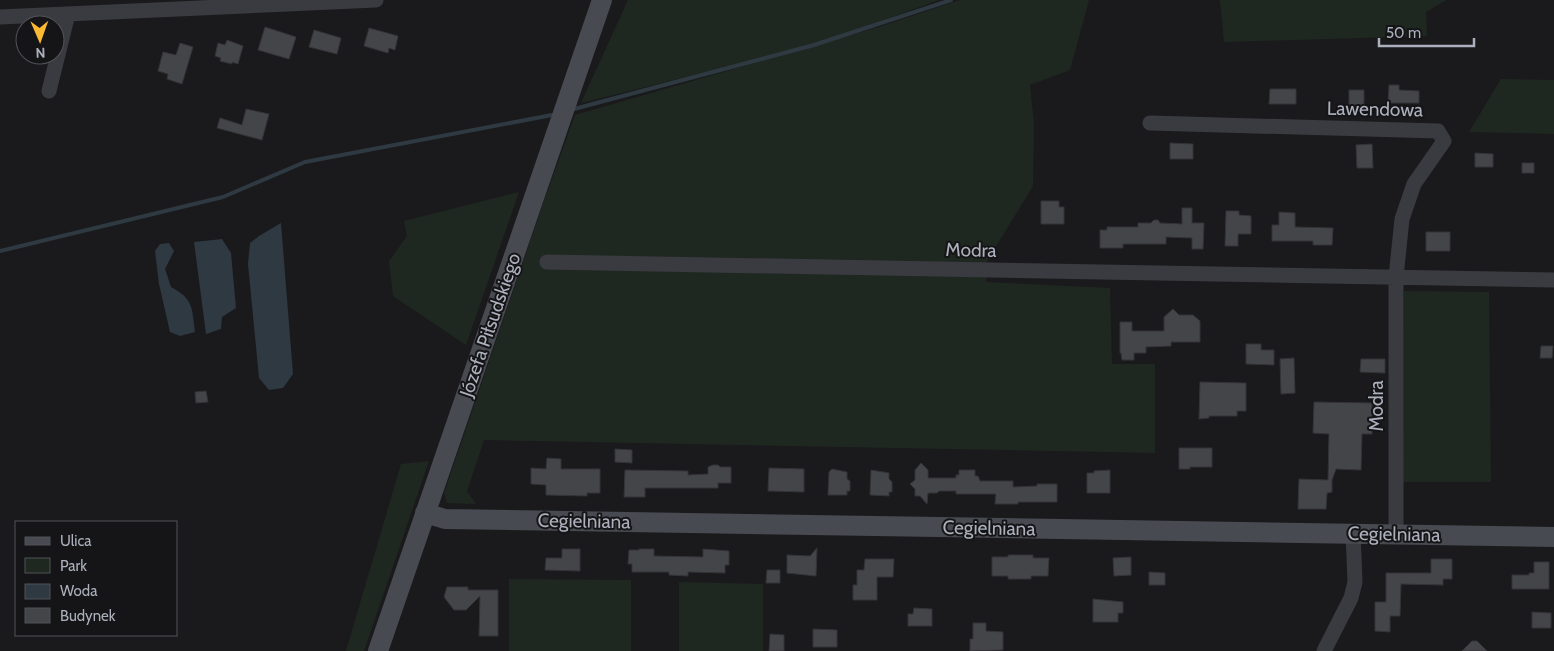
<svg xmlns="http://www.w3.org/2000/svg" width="1554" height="651" viewBox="0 0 1554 651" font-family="Cabin,sans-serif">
  <rect width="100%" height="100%" fill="#1a1a1c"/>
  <path fill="#1f2820" d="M628,0H939L814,45L581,103Z
    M960,0H1089L1070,70L1030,85L1034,124L1033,186L987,261L986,282L1110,288L1112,364H1155V453L484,440L467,491L476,504L447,503L444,493L545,198L575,115L882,26Z
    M1220,0H1446L1426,12L1427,36L1224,42Z
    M1501,79L1554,80V134L1469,132Z
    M519,192L466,345L393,296L389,261L407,236L404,221Z
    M1404,291L1489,292L1491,482H1403Z
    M429,461L364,651H346L401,464Z
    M509,579L631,580V651H509Z
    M679,582L763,584V651H679Z"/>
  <path fill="#2e3941" d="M281,223L293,374L283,388L269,390L259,378L248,264L250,243L259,236Z
    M222,239L231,253L236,308L222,317L221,329L206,334L194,242Z
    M169,243L174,251L165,269L171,287C194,299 192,309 195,332L180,336L170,332L159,284L155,251L160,244Z"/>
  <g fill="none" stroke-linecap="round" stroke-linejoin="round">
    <path stroke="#2e3941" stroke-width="4" d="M574,109L814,45L951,0
      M0,251L223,197L305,162L552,115"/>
  </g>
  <path fill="#444549" stroke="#343338" d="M265,27L296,37L289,59L258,50Z
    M369,28L398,36L395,50L389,48L388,53L364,46Z
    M314,30L341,38L337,54L309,47Z
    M227,40L243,46L238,64L232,62V64L220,61L221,58L215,56L218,43L225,45Z
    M180,43L193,47L182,84L167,79L168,74L158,71L163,52L176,55Z
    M1389,85H1399V90L1419,91V103H1388Z
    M1270,89H1296V104H1269Z
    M1349,90H1364V109H1349Z
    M246,109L269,114L262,140L217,128L220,118L242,125Z
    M1170,143L1193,144V159H1170Z
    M1372,144L1373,168H1357L1356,145Z
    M1475,153L1493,154V167H1475Z
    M1522,163H1534V173H1522Z
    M1041,201H1059V207H1064V224H1041Z
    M1182,208H1192V223H1204L1203,249H1192V238L1166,237V244H1123V248H1100V230H1107V227H1138V223H1151L1154,220H1158L1160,223L1182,224Z
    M1226,211H1239V215L1251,216V234H1238V246H1225Z
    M1279,212L1295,213V227L1333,228L1332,245H1313V241H1272V225H1279Z
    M1426,232H1450V251H1426Z
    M1173,309L1179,315H1193L1200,321V342H1171V346L1146,347V353H1134V360H1122L1121,353H1120V322H1132V331H1164V317Z
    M1246,344H1261V350H1274V365L1246,364Z
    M1541,346H1553L1552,358H1540Z
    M1294,358L1295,393L1281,394L1280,359Z
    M1361,359H1385V373L1360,372Z
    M1200,382L1246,383V411H1237V416H1209V418L1199,419Z
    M206,391L208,402L196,403L195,392Z
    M1314,402L1372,403V434H1362L1361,470L1336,469L1332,480V492L1327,493L1326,509H1298L1299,479L1328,480L1329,434L1313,433Z
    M1179,448H1212V467H1190V469H1179Z
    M615,449L632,450V463L615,462Z
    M547,458L561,459V469H600V493H587V496L546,495V485L531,484V468L546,469Z
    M921,463L928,470V478H956V475H959V470H975V476H978L980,481H1013V487L1037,486V484H1057V502H1018V504H995L996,494H956V491H939L937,493H928L927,504L920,496H915V489L910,484L915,480V470Z
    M713,465H718L720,467H731V483H718V488H645V497H624L625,470L688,471V475L708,474V467Z
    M769,468L804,469V492L768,491Z
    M832,469L847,472V479L850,481V491H847V495H828L829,472Z
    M871,470L889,473V479L892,482V492H889V496L870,495Z
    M1110,470V493H1087V473H1094V471Z
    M817,548L816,576L787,573V555L810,556Z
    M562,549H580V571L545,570L546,558H562Z
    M639,549H654V556L703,557V549L729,551V565H725V573L688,572V576L669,575V572H632V564H628L629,550H639Z
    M1008,555H1033V558H1049L1048,576H1031V579H1008V576H992V557H1008Z
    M1131,557V575L1114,576L1113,558Z
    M865,559H894L893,577H877V600H853V585H857V570H864Z
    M1431,559H1452V579H1443V585L1401,584L1400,616H1390V632L1375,631V602H1386V573H1431Z
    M1534,562H1549V589H1512V575H1529V573H1534Z
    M767,570H780V583H766Z
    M1149,572L1165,573V585H1149Z
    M447,587H468V590H498V636H479L480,596L466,610H454L444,597Z
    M1093,599L1123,602V613H1118V622H1093Z
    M914,608L932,609V626H908V614H913Z
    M1532,612L1551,613V628H1532Z
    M973,623H986V631L1003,632V650L970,651V639H973Z
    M813,629L837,630V647H813Z
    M770,634L784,635V651H769Z
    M1472,641H1477L1487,651H1462Z"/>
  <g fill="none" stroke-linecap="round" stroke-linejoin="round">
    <path stroke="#3a3b41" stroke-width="15" d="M0,17L376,0
      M49,91L68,14
      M1150,123L1438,131L1444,141L1414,184L1402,219L1396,277V534
      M547,262L1554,280
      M1324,651L1351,598L1355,582L1353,533"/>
    <path stroke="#484a51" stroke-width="20" d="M425,513L445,519L1554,537
      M378,651L602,0"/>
  </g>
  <g text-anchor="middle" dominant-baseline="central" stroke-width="4" stroke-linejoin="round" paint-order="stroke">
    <g font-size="19" fill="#acb0bc" stroke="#151517">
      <text transform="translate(1375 109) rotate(1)">Lawendowa</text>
      <text transform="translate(971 250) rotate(1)">Modra</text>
      <text transform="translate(490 325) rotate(-71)">Józefa Piłsudskiego</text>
      <text transform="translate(1376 406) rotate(-90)">Modra</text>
      <text transform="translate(584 521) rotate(1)">Cegielniana</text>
      <text transform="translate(989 528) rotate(1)">Cegielniana</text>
      <text transform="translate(1394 534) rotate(1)">Cegielniana</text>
    </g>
  </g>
  <rect x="15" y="521" width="162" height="115" fill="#151517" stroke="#515359"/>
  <rect x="25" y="537" width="25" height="8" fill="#484a51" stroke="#515359"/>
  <text x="60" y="546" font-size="15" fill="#acb0bc">Ulica</text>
  <rect x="25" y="558" width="25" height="15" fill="#1f2820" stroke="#515359"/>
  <text x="60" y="571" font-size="15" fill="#acb0bc">Park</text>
  <rect x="25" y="584" width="25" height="15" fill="#2e3941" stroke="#515359"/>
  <text x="60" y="596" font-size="15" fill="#acb0bc">Woda</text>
  <rect x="25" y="608" width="25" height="15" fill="#444549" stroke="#515359"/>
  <text x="60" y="621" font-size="15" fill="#acb0bc">Budynek</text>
  <g transform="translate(40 40) rotate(178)"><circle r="24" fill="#151517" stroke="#515359"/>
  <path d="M0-4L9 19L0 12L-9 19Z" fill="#fbb933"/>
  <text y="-8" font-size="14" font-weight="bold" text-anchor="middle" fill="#acb0bc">N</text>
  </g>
  <path d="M1379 38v8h95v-8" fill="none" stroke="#acb0bc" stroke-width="2.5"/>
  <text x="1386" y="38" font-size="15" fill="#acb0bc" stroke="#151517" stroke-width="4" paint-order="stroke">50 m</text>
</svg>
